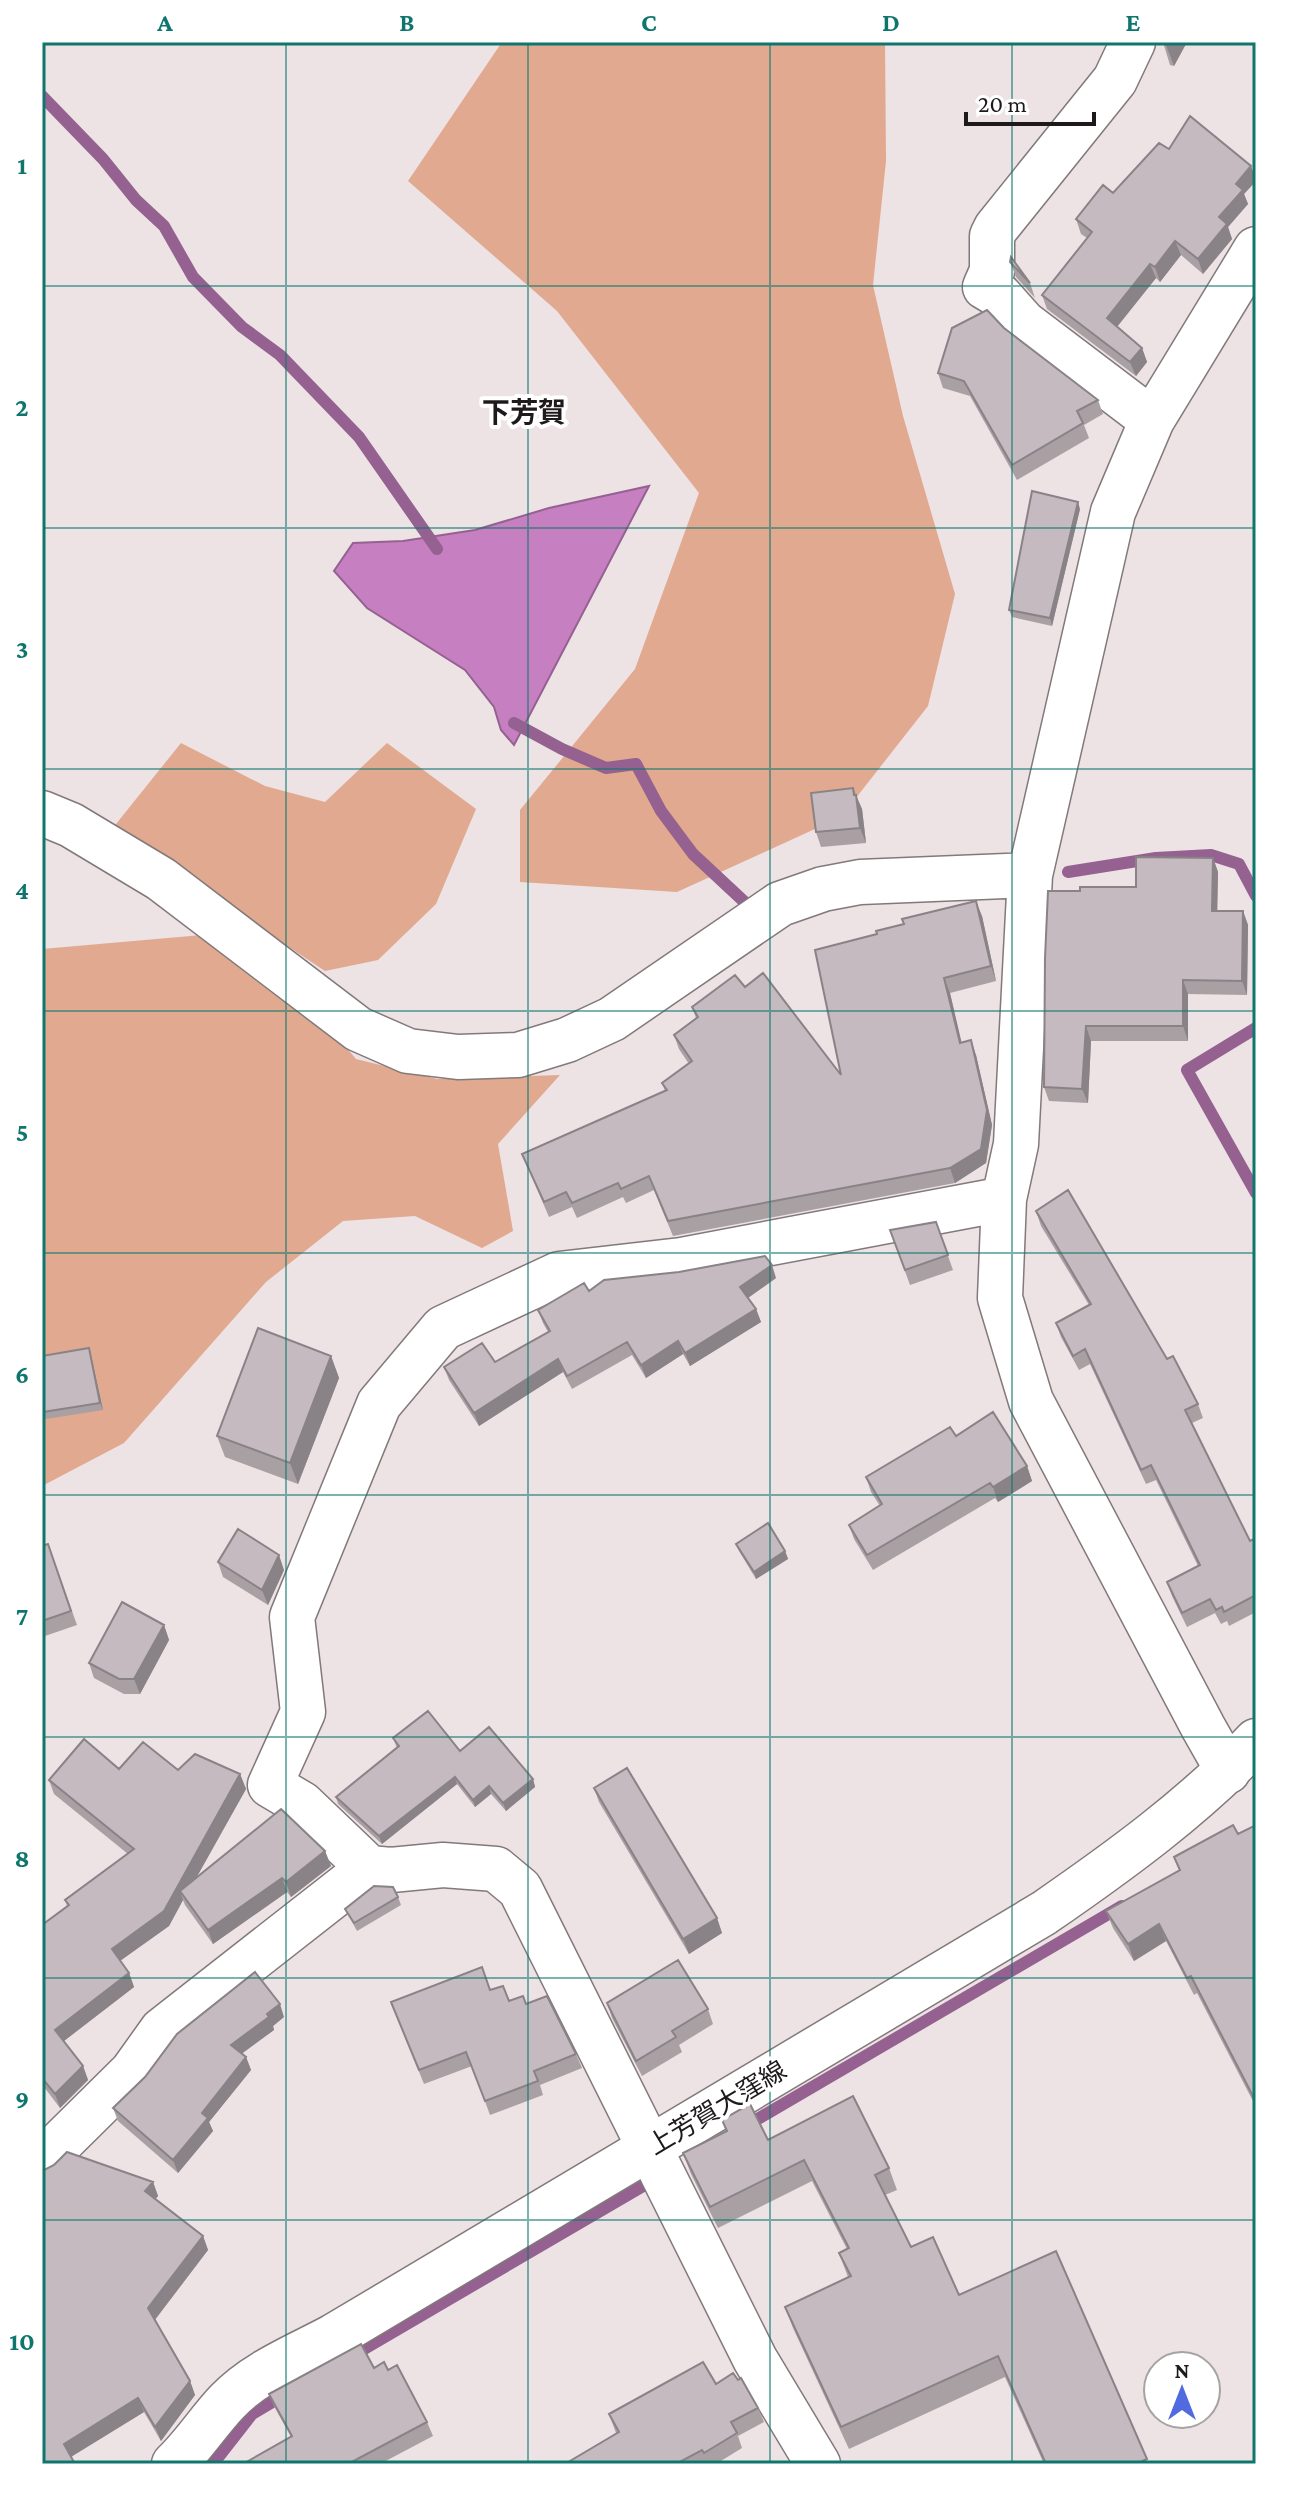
<svg xmlns="http://www.w3.org/2000/svg" width="1298" height="2506" viewBox="0 0 1298 2506" font-family="'Crimson Pro','Noto Sans JP',serif">
  <rect width="100%" height="100%" fill="#ede2e4"/>
  <path fill="#e1a990" d="M502,42H885L886,161L873,285L903,416L955,594L928,706L841,817L677,892L520,882V810L635,669L699,493L557,311L408,181Z
    M181,743L265,786L325,802L387,743L476,809L436,904L378,960L325,971L112,829Z
    M202,935L328,1026L356,1059L437,1079L560,1075L498,1144L513,1231L482,1248L415,1216L343,1221L266,1282L124,1443L42,1486V949Z"/>
  <path fill="#c680c2" stroke="#946190" stroke-width="2" d="M649,486L514,745L501,730L494,707L465,670L367,608L334,571L353,543L403,541L475,530L549,508Z"/>
  <g fill="none" stroke-linecap="round" stroke-linejoin="round">
    <path stroke="#946190" stroke-width="12" d="M42,96L103,159L136,200L164,226L193,277L242,327L280,355L359,437L437,549
      M514,723L562,749L606,768L636,764L661,811L693,854L751,908
      M1068,872L1156,858L1211,855L1239,864L1256,896
      M1256,1028L1187,1070L1256,1193
      M744,2127L1122,1906
      M352,2356L643,2186
      M213,2464L252,2414L284,2395"/>
    <g stroke="#82797a" stroke-width="47">
      <path id="minor" d="M1133,42L1115,80L996,228L992,236V271L985,287L1000,296L1024,323L1152,420
        M42,813L71,825L161,879L358,1029L408,1051L458,1057L518,1055L567,1040L612,1019L780,904L823,889L860,882L1030,875
        M1228,1771L1203,1727L1031,1401L1000,1298L1004,1199L1016,1144L1030,875L1113,512L1152,420L1256,249
        M42,2161L132,2072L162,2030L369,1868
        M818,2464L755,2359L520,1889L496,1869L443,1865L391,1870L369,1868L302,1804L270,1785L303,1712L292,1617L379,1404L443,1328L559,1274L681,1260L1004,1199"/>
    </g>
    <g stroke="#82797a" stroke-width="47">
      <path id="secondary" d="M174,2464C194,2445 208,2422 227,2402C255,2372 299,2355 334,2336L1044,1913C1118,1862 1194,1807 1256,1741"/>
    </g>
    <use href="#minor" stroke="#fff" stroke-width="44"/>
    <use href="#secondary" stroke="#fff" stroke-width="44"/>
  </g>
  <path fill="#a9a0a4" d="M1163,42H1187L1174,66L1170,65Z
    M1169,149L1251,166L1256,181L1244,194L1248,204L1228,227L1232,239L1203,274L1181,255L1160,282L1156,278L1117,327L1142,348L1147,362L1136,376L1047,309L1042,295L1087,238L1081,234L1076,219L1113,193Z
    M1010,262L1030,283L1035,298L1016,277Z
    M1004,328L1098,400L1103,414L1084,425L1089,438L1017,480L970,396L943,388L938,373Z
    M1080,509L1052,626L1012,617L1009,610Z
    M855,795L862,809L866,843L821,847L816,832Z
    M1213,858L1218,872L1217,911H1243L1248,925L1247,995L1188,994V1041H1091L1088,1103L1049,1101L1044,1087L1080,891L1136,887Z
    M982,916L996,981L950,993L961,1042L976,1055L992,1125L986,1163L955,1183L673,1236L654,1190L626,1203L623,1197L577,1218L572,1207L549,1217L522,1154L665,1091L662,1083L689,1064L679,1049L674,1035L696,1018L692,1007L745,987L841,1075Z
    M1036,1211L1167,1359L1198,1404L1203,1418L1192,1423L1250,1541L1256,1538V1612L1229,1626L1227,1621L1221,1624L1215,1613L1187,1627L1172,1596L1167,1582L1198,1566L1156,1480L1146,1484L1090,1364L1079,1370L1061,1337L1056,1323L1089,1305L1041,1226Z
    M936,1222L953,1270L910,1285L890,1230Z
    M776,1278L748,1298L756,1309L761,1322L690,1366L683,1354L646,1378L632,1355L572,1389L563,1372L479,1426L449,1380L444,1367L495,1362L548,1332L543,1323L538,1310L589,1291Z
    M89,1348L91,1356L103,1410L46,1419L43,1412Z
    M331,1356L339,1378L298,1484L225,1457L217,1436Z
    M956,1436L1027,1466L1032,1481L998,1502L995,1498L873,1570L854,1539L849,1525L880,1506L871,1492L866,1477Z
    M48,1544L77,1625L42,1637V1546Z
    M736,1544L785,1551L788,1559L756,1579L739,1551Z
    M218,1562L284,1570L268,1605L223,1577Z
    M164,1625L169,1640L140,1694H124L94,1678L89,1663Z
    M393,1738L460,1751L533,1779L535,1787L506,1811L491,1794L475,1807L457,1784L382,1844L338,1804L336,1797L397,1748Z
    M119,1769L178,1770L240,1774L246,1789L196,1878L325,1851L331,1866L291,1897L287,1892L213,1944L185,1905L183,1900L169,1926L120,1961L129,1973L134,1987L64,2041L83,2066L88,2080L60,2108L44,2087L42,2089V1925L67,1906L65,1900L128,1854L54,1794L49,1780Z
    M594,1788L717,1918L722,1933L689,1954L599,1802Z
    M1256,1825V2107L1197,1993L1194,1995L1166,1941L1134,1961L1113,1928L1106,1911L1179,1870L1174,1857L1238,1834Z
    M398,1897L401,1905L357,1931L345,1909Z
    M490,1990L509,2001L526,2004L576,2054L582,2068L540,2085L543,2095L490,2115L472,2066L424,2084L391,2002Z
    M607,2003L708,2009L713,2024L679,2045L682,2052L642,2076L612,2018Z
    M284,2017L273,2026L274,2030L241,2053L246,2057L251,2070L209,2122L213,2131L178,2173L118,2121L113,2108Z
    M722,2120L768,2140L889,2168L897,2190L885,2195L911,2247L959,2295L1056,2251L1148,2464H1044L1005,2377L849,2449L793,2328L785,2307L848,2277L839,2253L847,2249L812,2181L718,2228L691,2174L683,2153L726,2131Z
    M153,2182L158,2196L155,2199L203,2236L208,2250L155,2320L190,2381L195,2395L161,2441L144,2412L71,2457L42,2464Z
    M374,2368L388,2370L427,2422L433,2436L380,2464H243L291,2437L275,2408L269,2394Z
    M716,2384L758,2408L764,2422L738,2436L742,2448L716,2464H565L616,2433L609,2414Z"/>
  <path fill="#898286" d="M1168,42H1187L1174,66L1166,45Z
    M1251,166L1256,181L1244,194L1248,204L1228,227L1232,239L1203,274L1198,259L1236,184Z
    M1175,241L1181,255L1160,282L1155,267Z
    M1150,264L1156,278L1112,333L1107,318Z
    M1142,348L1147,362L1136,376L1130,362Z
    M1078,502L1080,509L1052,626L1050,618Z
    M853,788L862,809L866,843L860,828Z
    M1213,858L1218,872L1217,925L1212,911Z
    M976,901L982,916L996,981L991,966Z
    M1243,911L1248,925L1247,995L1242,981Z
    M944,978L950,993L965,1057L960,1043Z
    M1183,980L1188,994V1041L1183,1026Z
    M1086,1026L1091,1041L1088,1103L1082,1089Z
    M971,1040L976,1055L992,1125L986,1163L955,1183L950,1168Z
    M772,1265L776,1278L745,1300L740,1287Z
    M756,1309L761,1322L690,1366L685,1353Z
    M678,1341L683,1354L646,1378L641,1365Z
    M89,1348L91,1356L103,1410L100,1403Z
    M331,1356L339,1378L298,1484L290,1463Z
    M558,1359L563,1372L479,1426L474,1413Z
    M1027,1466L1032,1481L998,1502L993,1487Z
    M785,1551L788,1559L756,1579L754,1572Z
    M279,1555L284,1570L268,1605L262,1590Z
    M164,1625L169,1640L140,1694L134,1679Z
    M240,1774L246,1789L185,1898L180,1891L183,1900L169,1926L117,1963L112,1949Z
    M455,1777L457,1784L382,1844L379,1836Z
    M533,1779L535,1787L506,1811L503,1803Z
    M489,1786L491,1794L475,1807L473,1800Z
    M325,1851L331,1866L291,1897L286,1882Z
    M282,1878L287,1892L213,1944L208,1930Z
    M717,1918L722,1933L689,1954L683,1939Z
    M1159,1924L1166,1941L1134,1961L1128,1944Z
    M129,1973L134,1987L60,2044L55,2030Z
    M280,2004L284,2017L273,2026L274,2030L236,2058L231,2045Z
    M246,2057L251,2070L209,2122L213,2131L178,2173L173,2160L202,2113Z
    M83,2066L88,2080L60,2108L55,2094Z
    M153,2182L158,2196L150,2206L145,2191Z
    M203,2236L208,2250L153,2322L148,2308Z
    M190,2381L195,2395L161,2441L155,2427Z
    M138,2398L144,2412L69,2458L64,2444Z"/>
  <path fill="#c4babf" stroke="#898286" stroke-width="2" d="M1190,116L1251,166L1236,184L1243,190L1219,217L1227,224L1198,259L1175,241L1155,267L1150,264L1107,318L1142,348L1130,362L1042,295L1092,232L1076,219L1103,185L1113,193L1159,143L1169,149Z
    M1011,257L1030,283L1010,262Z
    M987,310L1004,328L1098,400L1077,411L1083,423L1012,465L964,381L938,373L952,328Z
    M1032,491L1078,502L1050,618L1009,610Z
    M853,788L854,795H856L860,828L816,832L811,793Z
    M1136,857L1213,858L1212,911H1243L1242,981L1183,980V1026H1086L1082,1089L1044,1087L1045,958L1048,891H1080V887H1136Z
    M976,901L991,966L944,978L960,1043L971,1040L987,1110L981,1149L950,1168L668,1221L649,1176L621,1189L618,1183L572,1203L566,1192L544,1202L522,1154L667,1090L662,1083L692,1061L674,1035L698,1017L692,1007L735,975L745,987L763,973L841,1075L815,950L877,934L876,931L904,924L902,919Z
    M1068,1190L1167,1359L1173,1356L1198,1404L1185,1410L1250,1541L1256,1538V1595L1224,1612L1222,1607L1216,1610L1210,1599L1182,1613L1167,1582L1200,1565L1151,1465L1141,1470L1085,1349L1073,1356L1056,1323L1091,1304L1036,1211Z
    M936,1222L948,1255L905,1270L890,1230Z
    M765,1256L772,1265L740,1287L756,1309L685,1353L678,1341L641,1365L627,1342L567,1376L558,1359L474,1413L444,1367L482,1343L495,1362L550,1331L538,1310L584,1283L589,1291L604,1280L679,1272Z
    M258,1328L331,1356L290,1463L217,1436Z
    M89,1348L100,1403L43,1412L42,1356Z
    M993,1412L1027,1466L993,1487L990,1483L867,1555L849,1525L882,1504L866,1477L950,1427L956,1436Z
    M768,1523L785,1551L754,1572L736,1544Z
    M238,1529L279,1555L262,1590L218,1562Z
    M48,1544L71,1611L42,1621V1546Z
    M122,1602L164,1625L134,1679H119L89,1663Z
    M428,1711L460,1751L489,1727L533,1779L503,1803L489,1786L473,1800L455,1777L379,1836L336,1797L399,1746L393,1738Z
    M84,1739L119,1769L143,1742L178,1770L195,1754L240,1774L164,1911L112,1949L129,1973L55,2030L83,2066L55,2094L42,2078V1925L69,1905L65,1900L134,1849L49,1780Z
    M627,1768L717,1918L683,1939L594,1788Z
    M281,1809L325,1851L286,1882L282,1878L208,1930L180,1891Z
    M1233,1825L1238,1834L1256,1825V2102L1191,1976L1187,1978L1159,1924L1128,1944L1106,1911L1180,1870L1174,1857Z
    M374,1886L393,1887L398,1897L354,1923L345,1909Z
    M678,1960L708,2009L672,2031L676,2037L636,2061L607,2003Z
    M482,1967L490,1990L503,1986L509,2001L523,1996L526,2004L547,1996L576,2054L534,2071L538,2081L485,2101L466,2052L419,2070L391,2002Z
    M255,1972L280,2004L267,2014L269,2017L231,2045L246,2057L202,2113L208,2118L173,2160L113,2108L145,2077L177,2034Z
    M853,2096L889,2168L875,2175L911,2247L933,2237L959,2295L1056,2251L1147,2459L1136,2464H1046L998,2356L841,2427L785,2307L851,2276L839,2253L849,2248L804,2160L710,2207L683,2153L727,2131L722,2120L750,2104L768,2140Z
    M67,2152L153,2182L145,2191L203,2236L148,2308L190,2381L155,2427L138,2398L64,2444L75,2464H42V2171L54,2165Z
    M361,2344L374,2368L384,2362L388,2370L397,2365L427,2422L348,2464H243L292,2436L269,2394Z
    M703,2362L716,2384L733,2373L738,2380L741,2378L758,2408L731,2422L737,2433L704,2453L702,2450L676,2464H565L619,2432L609,2414Z"/>
  <path fill="none" stroke="#0f766e" stroke-width="2" stroke-opacity="0.55" d="M286,42V2464M528,42V2464M770,42V2464M1012,42V2464M42,286H1256M42,528H1256M42,769H1256M42,1011H1256M42,1253H1256M42,1495H1256M42,1737H1256M42,1978H1256M42,2220H1256"/>
  <g text-anchor="middle" dominant-baseline="central" stroke-width="8" stroke-linejoin="round" paint-order="stroke">
    <g font-size="26" fill="#1e1a1b" stroke="#fff">
      <text transform="translate(717 2108) rotate(-31)">上芳賀大窪線</text>
    </g>
    <g font-size="28" font-weight="bold" fill="#1e1a1b" stroke="#fff">
      <text x="524" y="412">下芳賀</text>
    </g>
  </g>
  <rect width="1298" height="2506" fill="none" stroke="#ffffff" stroke-width="88"/>
  <g transform="translate(1182 2390)"><circle r="38" fill="#ffffff" stroke="#a5a3a4" stroke-width="2"/>
  <path d="M0-6L14 30L0 20L-14 30Z" fill="#526ae0"/>
  <text y="-12" font-size="22" font-weight="bold" text-anchor="middle" fill="#1e1a1b">N</text>
  </g>
  <path d="M966 112v12h128v-12" fill="none" stroke="#1e1a1b" stroke-width="4"/>
  <text x="978" y="112" font-size="24" fill="#1e1a1b" stroke="#ffffff" stroke-width="6" paint-order="stroke">20 m</text>
  <rect x="44" y="44" width="1210" height="2418" fill="none" stroke="#0f766e" stroke-width="3"/>
  <g font-size="26" text-anchor="middle" font-weight="bold" fill="#0f766e">
    <text x="165" y="31">A</text>
    <text x="407" y="31">B</text>
    <text x="649" y="31">C</text>
    <text x="891" y="31">D</text>
    <text x="1133" y="31">E</text>
    <text x="22" y="174">1</text>
    <text x="22" y="416">2</text>
    <text x="22" y="658">3</text>
    <text x="22" y="899">4</text>
    <text x="22" y="1141">5</text>
    <text x="22" y="1383">6</text>
    <text x="22" y="1625">7</text>
    <text x="22" y="1867">8</text>
    <text x="22" y="2108">9</text>
    <text x="22" y="2350">10</text>
  </g>
</svg>
